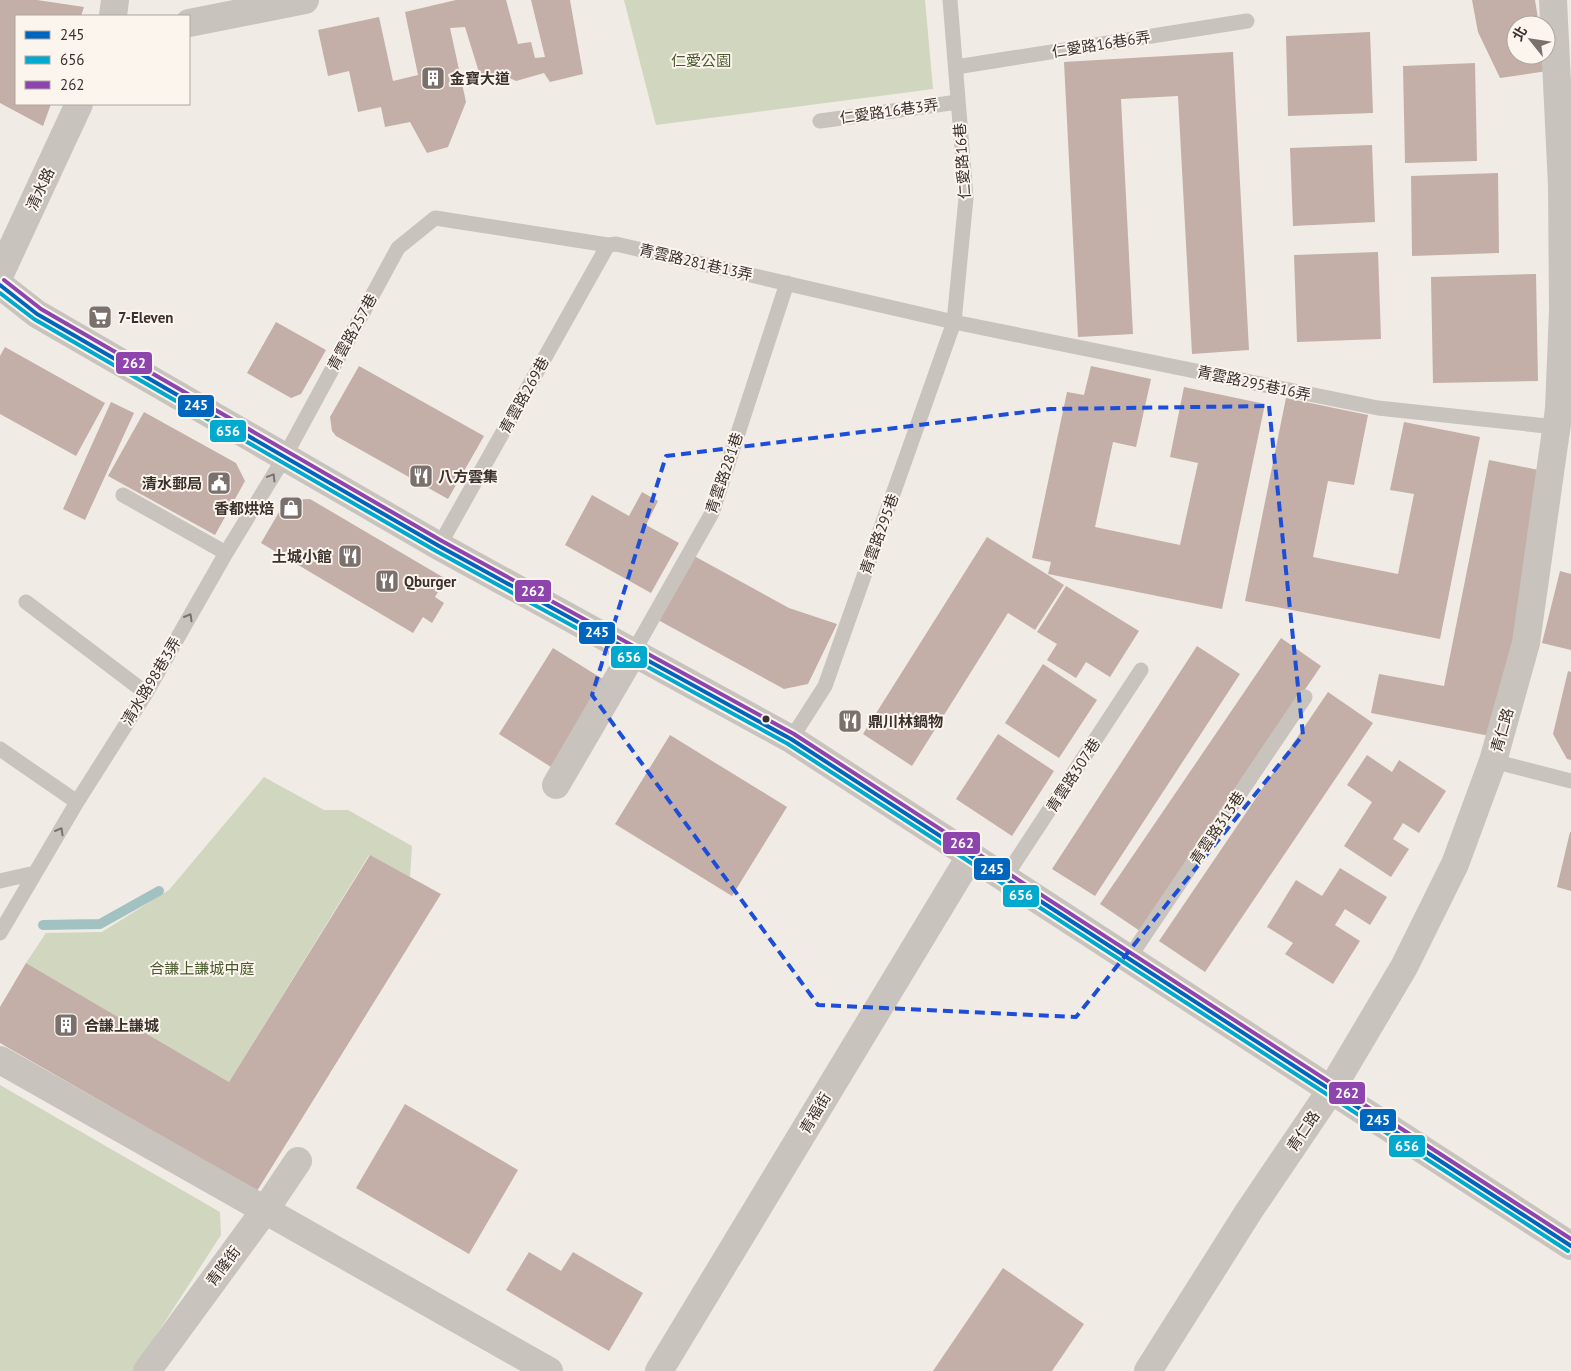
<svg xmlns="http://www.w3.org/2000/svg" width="1571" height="1371" viewBox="0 0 1571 1371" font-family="'PT Sans','Noto Sans TC',sans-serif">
  <rect width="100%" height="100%" fill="#f0ebe5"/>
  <path fill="#d1d6bf" d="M624,0H925L933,89L656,125Z
    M264,777L324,810H348L412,846L410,877L369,855L229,1082L26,963L46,933L102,932L169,890Z
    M0,1085L220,1212L221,1235L133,1371H0Z"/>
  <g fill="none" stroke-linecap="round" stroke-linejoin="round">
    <path stroke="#a1c2c1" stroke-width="10" d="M43,925L100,924L159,891"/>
  </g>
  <path fill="#c3afa7" d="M0,0H37L84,7L81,16H16V104H51L43,126L0,103Z
    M456,0H506L518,44L531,42L535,58L545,57L531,0H570L583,74L550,82L544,73L516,81L505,76L482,82L465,27L450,28L466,102L448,147L427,153L410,122L385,127L381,107L358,112L349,71L328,76L318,30L379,17L393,81L418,75L405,12Z
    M1472,0H1535L1539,25H1516V55H1544L1547,71L1500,78L1478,32Z
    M1370,32L1373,113L1288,116L1286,36Z
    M1233,52L1249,350L1192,354L1178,96L1121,99L1133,334L1078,337L1064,62Z
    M1475,63L1477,161L1405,163L1403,66Z
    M1372,145L1375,222L1293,226L1290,148Z
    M1498,173L1499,253L1412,256L1411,176Z
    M1378,252L1381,339L1297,342L1294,255Z
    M1536,274L1538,381L1433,383L1431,277Z
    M276,322L326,350L301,394L291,398L247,373Z
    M5,347L105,403L76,456L0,414V356Z
    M359,366L484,436L448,499L336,436L332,431L330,417Z
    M1091,366L1151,379L1136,447L1113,442L1095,527L1180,545L1198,463L1170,457L1184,387L1265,404L1222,609L1048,574L1051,562L1032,558L1067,392L1084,395Z
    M1286,398L1368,415L1354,485L1328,481L1313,557L1398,574L1414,494L1390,490L1404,422L1480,437L1440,639L1245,601Z
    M111,402L134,413L85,520L63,509Z
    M144,412L236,463L245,481L215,535L108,476Z
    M1489,460L1548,472L1495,737L1371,713L1379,674L1444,686Z
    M642,492L658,501L646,525L679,543L651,593L565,545L592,495L629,516Z
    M310,499L446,579L435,597L444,603L432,623L423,617L413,633L261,543L286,500Z
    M987,537L1064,585L1035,630L1008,613L912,766L863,734Z
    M685,551L789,608L837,624L808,684L784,689L649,615Z
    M1560,571L1571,574V650L1542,643Z
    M1066,586L1139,631L1110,677L1086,662L1076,678L1047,660L1057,644L1037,632Z
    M1281,638L1321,666L1140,931L1100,904Z
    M1197,646L1240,674L1095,896L1052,869Z
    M553,648L617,688L562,774L499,734Z
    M1043,664L1097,700L1059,758L1005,723Z
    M1568,671L1571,672V760L1567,759L1553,734Z
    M1328,692L1373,723L1205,972L1159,941Z
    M998,734L1054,771L1012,836L956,799Z
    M670,735L787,807L732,896L615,824Z
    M1367,755L1392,772L1399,760L1446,791L1419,833L1403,823L1393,839L1409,849L1391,877L1344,846L1372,802L1347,785Z
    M1570,832H1571V891L1557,887Z
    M370,855L441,894L257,1191L0,1043V1007L26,963L229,1082Z
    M1340,868L1387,897L1370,925L1345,909L1335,925L1360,941L1333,984L1285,954L1293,943L1267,927L1296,880L1322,896Z
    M405,1104L518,1170L469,1254L356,1188Z
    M529,1252L561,1271L573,1252L643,1293L609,1351L506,1290Z
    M1003,1268L1084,1324L1052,1371H933Z"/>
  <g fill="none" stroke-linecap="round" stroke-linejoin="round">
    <path stroke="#c9c3be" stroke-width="15" d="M956,67L1247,21
      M820,121L958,102
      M123,495L226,553
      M439,546L608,245
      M26,602L146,693
      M634,651L712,513L787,283
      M791,739L825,686L954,322L966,198L950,0
      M0,749L77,802
      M1493,761L1571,781
      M1004,879L1141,670
      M0,881L35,873
      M0,933L77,802L146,693L226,553L284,458L398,248L435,218L608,245L616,244L954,322L1378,408L1556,427
      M1129,958L1305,697"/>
    <path stroke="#c9c3be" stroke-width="28" d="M189,23L305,0
      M556,785L634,651
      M0,1060L549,1371
      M147,1371L265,1210L298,1161
      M659,1371L971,855
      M1148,1371L1249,1211L1331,1090L1404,967L1455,864L1493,761L1526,643L1559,409L1563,310L1562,186L1553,0"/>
    <path stroke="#c9c3be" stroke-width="28" d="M113,16L115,0
      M0,274L79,104
      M0,285L37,314L439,546L791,739L1571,1246"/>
    <g stroke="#fbf5ee" stroke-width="8">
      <path id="bus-1" d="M0,285L37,314L439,546L791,739L1571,1246"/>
    </g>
    <g stroke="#fbf5ee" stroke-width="8">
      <path id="bus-2" d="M0,293L34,319L436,551L788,744L1568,1251"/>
    </g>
    <g stroke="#fbf5ee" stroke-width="8">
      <path id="bus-3" d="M4,280L41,309L442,541L794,734L1571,1239"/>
    </g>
    <use href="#bus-1" stroke="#0065bd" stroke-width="4"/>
    <use href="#bus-2" stroke="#00a9ce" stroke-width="4"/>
    <use href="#bus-3" stroke="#8e44ad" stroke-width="4"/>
  </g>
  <defs><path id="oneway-chevron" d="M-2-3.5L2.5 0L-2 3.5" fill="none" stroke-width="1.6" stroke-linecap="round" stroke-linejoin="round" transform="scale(1.25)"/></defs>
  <g stroke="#7b726d">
    <use href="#oneway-chevron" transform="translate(272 477) rotate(-59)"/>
    <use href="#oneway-chevron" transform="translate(189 617) rotate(-60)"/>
    <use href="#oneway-chevron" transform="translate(60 831) rotate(-60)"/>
  </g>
  <path fill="none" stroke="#1d4ed8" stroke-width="4" stroke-dasharray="10 6" stroke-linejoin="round" d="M1269,406L1303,735L1076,1017L818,1005L592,695L666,456L1050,409Z"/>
  <defs>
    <g id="building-square" transform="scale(1.25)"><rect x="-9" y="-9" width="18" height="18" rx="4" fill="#7a716c" stroke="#fbf5ee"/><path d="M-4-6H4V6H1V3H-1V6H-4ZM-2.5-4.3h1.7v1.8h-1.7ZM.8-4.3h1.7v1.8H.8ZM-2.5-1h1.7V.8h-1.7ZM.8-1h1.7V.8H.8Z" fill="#fff"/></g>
    <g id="supermarket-square" transform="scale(1.25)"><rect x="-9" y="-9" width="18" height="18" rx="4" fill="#7a716c" stroke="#fbf5ee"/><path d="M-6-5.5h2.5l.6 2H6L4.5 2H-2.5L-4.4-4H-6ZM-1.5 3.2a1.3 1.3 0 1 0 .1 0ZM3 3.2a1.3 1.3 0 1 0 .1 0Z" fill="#fff"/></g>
    <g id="restaurant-square" transform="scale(1.25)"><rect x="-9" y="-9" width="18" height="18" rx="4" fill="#7a716c" stroke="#fbf5ee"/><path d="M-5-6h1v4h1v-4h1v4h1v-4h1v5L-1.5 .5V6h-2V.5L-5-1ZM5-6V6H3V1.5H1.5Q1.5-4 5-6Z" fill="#fff"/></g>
    <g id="civic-square" transform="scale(1.25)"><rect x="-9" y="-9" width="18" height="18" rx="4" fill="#7a716c" stroke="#fbf5ee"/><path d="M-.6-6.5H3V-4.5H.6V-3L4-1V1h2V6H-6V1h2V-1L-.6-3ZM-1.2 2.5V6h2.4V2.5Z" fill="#fff"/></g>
    <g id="shop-square" transform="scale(1.25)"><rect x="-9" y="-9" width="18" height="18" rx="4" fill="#7a716c" stroke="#fbf5ee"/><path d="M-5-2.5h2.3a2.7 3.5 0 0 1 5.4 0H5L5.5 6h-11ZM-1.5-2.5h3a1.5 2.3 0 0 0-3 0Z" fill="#fff"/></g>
  </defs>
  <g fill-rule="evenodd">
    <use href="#building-square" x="433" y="78"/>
    <use href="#supermarket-square" x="100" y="317"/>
    <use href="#restaurant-square" x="421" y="476"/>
    <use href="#civic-square" x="219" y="483"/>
    <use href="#shop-square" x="291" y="508"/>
    <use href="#restaurant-square" x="350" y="556"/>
    <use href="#restaurant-square" x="387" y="581"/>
    <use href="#restaurant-square" x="850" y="721"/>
    <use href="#building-square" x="66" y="1025"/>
  </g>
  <circle fill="#3b302b" stroke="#fbf5ee" stroke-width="2" cx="766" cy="719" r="4.5"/>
  <g text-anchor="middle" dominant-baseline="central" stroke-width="4" stroke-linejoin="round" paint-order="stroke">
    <g font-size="15" fill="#3b302b" stroke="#fbf5ee">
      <text transform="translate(1101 44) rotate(-9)">仁愛路16巷6弄</text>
      <text transform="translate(889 111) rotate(-8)">仁愛路16巷3弄</text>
      <text transform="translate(962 161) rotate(-94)">仁愛路16巷</text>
      <text transform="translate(40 189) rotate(-65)">清水路</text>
      <text transform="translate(696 262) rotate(13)">青雲路281巷13弄</text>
      <text transform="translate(352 332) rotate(-61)">青雲路257巷</text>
      <text transform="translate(1254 383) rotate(12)">青雲路295巷16弄</text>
      <text transform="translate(524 395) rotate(-61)">青雲路269巷</text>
      <text transform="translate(724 473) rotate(-71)">青雲路281巷</text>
      <text transform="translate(879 534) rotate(-70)">青雲路295巷</text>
      <text transform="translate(151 681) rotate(-59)">清水路98巷3弄</text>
      <text transform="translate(1502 730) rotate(-74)">青仁路</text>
      <text transform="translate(1073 775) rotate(-57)">青雲路307巷</text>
      <text transform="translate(1217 828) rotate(-56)">青雲路313巷</text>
      <text transform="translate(815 1113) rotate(-59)">青福街</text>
      <text transform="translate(1303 1131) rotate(-56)">青仁路</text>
      <text transform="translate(223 1266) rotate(-53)">青隆街</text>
    </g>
    <g font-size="15" fill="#4a5a2e" stroke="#fbf5ee">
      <text x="701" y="60">仁愛公園</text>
      <text x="202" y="968">合謙上謙城中庭</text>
    </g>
    <g font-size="15" font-weight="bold" fill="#3b302b" stroke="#fbf5ee" text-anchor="start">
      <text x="450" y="78">金寶大道</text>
      <text x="118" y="317">7-Eleven</text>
      <text x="438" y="476">八方雲集</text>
      <text x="202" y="483" text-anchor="end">清水郵局</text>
      <text x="274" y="508" text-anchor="end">香都烘焙</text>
      <text x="332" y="556" text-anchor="end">土城小館</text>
      <text x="404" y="581">Qburger</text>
      <text x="868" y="721">鼎川林鍋物</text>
      <text x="84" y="1025">合謙上謙城</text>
    </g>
  </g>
  <g stroke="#fbf5ee" stroke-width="2">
    <rect x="115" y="351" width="38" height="24" rx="5" fill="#8e44ad"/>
    <rect x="177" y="394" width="38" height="24" rx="5" fill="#0065bd"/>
    <rect x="209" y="419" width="38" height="24" rx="5" fill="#00a9ce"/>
    <rect x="514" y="579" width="38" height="24" rx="5" fill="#8e44ad"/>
    <rect x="578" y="621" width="38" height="24" rx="5" fill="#0065bd"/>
    <rect x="610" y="645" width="38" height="24" rx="5" fill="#00a9ce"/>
    <rect x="942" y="831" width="39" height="24" rx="5" fill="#8e44ad"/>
    <rect x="973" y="857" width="38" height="24" rx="5" fill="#0065bd"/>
    <rect x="1002" y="884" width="38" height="24" rx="5" fill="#00a9ce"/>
    <rect x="1328" y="1081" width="38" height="24" rx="5" fill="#8e44ad"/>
    <rect x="1359" y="1108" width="38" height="24" rx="5" fill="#0065bd"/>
    <rect x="1388" y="1134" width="38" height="24" rx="5" fill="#00a9ce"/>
  </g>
  <g font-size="14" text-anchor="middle" font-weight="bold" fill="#fff">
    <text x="134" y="368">262</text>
    <text x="196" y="410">245</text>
    <text x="228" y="436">656</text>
    <text x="533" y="596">262</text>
    <text x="597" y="637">245</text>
    <text x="629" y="662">656</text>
    <text x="962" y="848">262</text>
    <text x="992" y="874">245</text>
    <text x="1021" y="900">656</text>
    <text x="1347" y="1098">262</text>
    <text x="1378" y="1125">245</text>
    <text x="1407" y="1151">656</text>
  </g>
  <rect x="15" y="15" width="175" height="90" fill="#fbf5ee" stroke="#aea6a0"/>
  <rect x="25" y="31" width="25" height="8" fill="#0065bd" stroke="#aea6a0"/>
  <text x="60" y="40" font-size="15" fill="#3b302b">245</text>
  <rect x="25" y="56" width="25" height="8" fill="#00a9ce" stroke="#aea6a0"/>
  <text x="60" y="65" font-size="15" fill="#3b302b">656</text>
  <rect x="25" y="81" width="25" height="8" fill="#8e44ad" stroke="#aea6a0"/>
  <text x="60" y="90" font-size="15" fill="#3b302b">262</text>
  <g transform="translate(1531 40) rotate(300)"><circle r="24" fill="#fbf5ee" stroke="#aea6a0"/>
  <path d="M0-4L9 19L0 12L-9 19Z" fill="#7a716c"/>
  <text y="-8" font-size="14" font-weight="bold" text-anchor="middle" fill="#3b302b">北</text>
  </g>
</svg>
